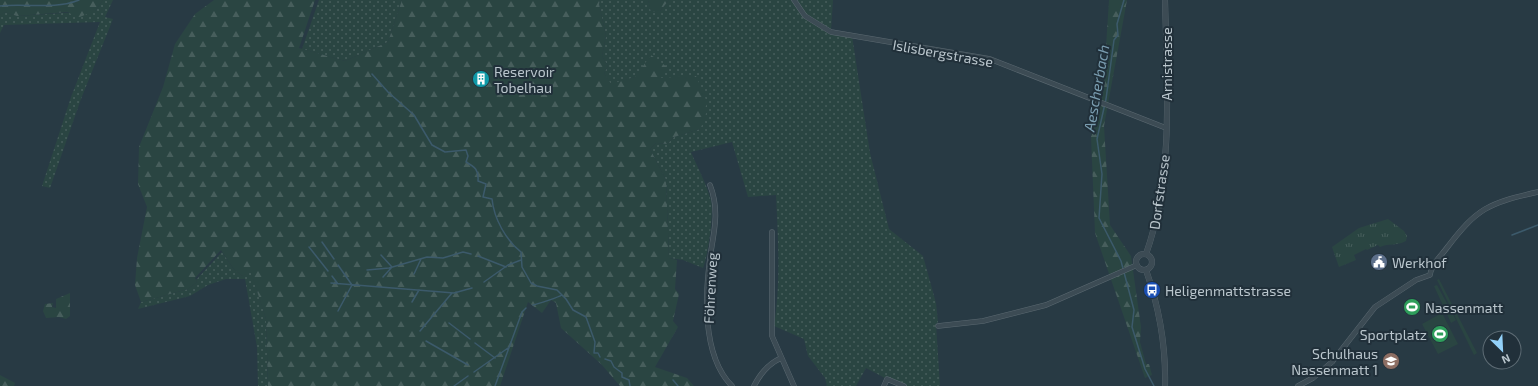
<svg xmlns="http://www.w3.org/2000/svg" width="1538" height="386" viewBox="0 0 1538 386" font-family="'Exo 2',sans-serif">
  <defs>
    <pattern id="grass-dots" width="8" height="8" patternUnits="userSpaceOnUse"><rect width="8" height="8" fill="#2a4542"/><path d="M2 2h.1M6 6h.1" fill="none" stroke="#475e5c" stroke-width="1.8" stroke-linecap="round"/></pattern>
    <pattern id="forest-firs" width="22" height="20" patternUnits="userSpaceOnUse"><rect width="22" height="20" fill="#2a4542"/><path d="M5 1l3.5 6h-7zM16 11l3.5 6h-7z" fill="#475e5c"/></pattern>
    <pattern id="park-tufts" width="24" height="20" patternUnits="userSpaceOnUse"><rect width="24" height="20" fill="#2a4542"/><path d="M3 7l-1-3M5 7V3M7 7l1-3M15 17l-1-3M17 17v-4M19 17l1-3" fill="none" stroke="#475e5c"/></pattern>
  </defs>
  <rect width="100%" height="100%" fill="#283a44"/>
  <path fill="url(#grass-dots)" d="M103,0H113L105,17L113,19L81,99L50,188L42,186L71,97L100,22L4,25L0,33V15L5,12L17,16L95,11Z
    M319,0H402L388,42L345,61L302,49Z
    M600,0H648L651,11H660L669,0H833L831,31L852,36L870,153L889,229L923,256L936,303L938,322L936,324L940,386H900L866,368L856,386H827L825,378L808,356L804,339L774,326C781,282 778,239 776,195L748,197L732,142L691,152C697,167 707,184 711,201C714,213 708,256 703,268L683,260L669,258L666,180L650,149L656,143L667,144L674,137L700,129L658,78L635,77L611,85L604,73L608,66L602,56L606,36L599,4Z
    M222,252L233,268L242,276L251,271L266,319L268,386H258L257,347L245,279H226L208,285L190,296L138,309L141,302L188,289L197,282L196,280Z"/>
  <path fill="url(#forest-firs)" d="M0,0H103L95,11L77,18L68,12L17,16L5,12L0,15Z
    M214,0H315L299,48L345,61L388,42L402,0H600L599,4L606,36L602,56L608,66L604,73L611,84L635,77L651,55L667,67L659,78L696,76C706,99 712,105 700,129L674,137L667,144L656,143L650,149L666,180L669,258L677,260L675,289L679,294L673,321L678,327L655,367L687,378L694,386H620L602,365L561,328L556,303L551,300L542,313L528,302L500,386H268L266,319L251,272L242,276L233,268L221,250L195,278L197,282L188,289L141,302L135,285L137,258L147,207L138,184L139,147L163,87L175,44L195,14Z
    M648,0H669L660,11L651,12Z
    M1109,0H1127L1104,126L1110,225L1131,256L1141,327L1140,342L1146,364H1149L1152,375L1145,378L1095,233L1091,137L1103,94Z
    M70,293V316L66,319L59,317L46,318L43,311L45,304L53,303L52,307L56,308V299Z
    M0,375L15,383L14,386H0Z"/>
  <path fill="url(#park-tufts)" d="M1388,219L1404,231L1407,236L1406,241C1397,246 1389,243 1380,247L1378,245L1367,250L1366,249L1354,255L1356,260L1339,267L1332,247L1359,228Z"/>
  <path fill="#2a4542" d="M1439,279L1477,353L1474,355L1437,280Z
    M1437,285L1456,320L1451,323L1434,286Z
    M1442,313L1458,344L1438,354L1422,324Z"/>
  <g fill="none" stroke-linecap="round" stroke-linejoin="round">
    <path stroke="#3c5a6b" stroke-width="1.5" d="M1124,0L1117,24L1118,35L1114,40L1106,99L1097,139L1102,174L1099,218L1121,261L1134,310L1132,327L1145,369L1154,386
      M0,6C26,3 54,10 79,0
      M372,74L388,92L414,115L432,145L445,152L466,150L468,156L466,162C475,167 479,170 478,181L486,184L483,197L492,199C494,219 506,240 521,252L522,267L531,283L537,286L557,290L566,299L573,310L586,317L595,342L594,353H598L600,357
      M1512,235L1538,225
      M322,242L334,259
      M309,247L328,271
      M381,255L392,267L383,277
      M478,256L506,267
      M367,270L389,268L427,257L443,258L463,252L471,254
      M414,274L421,259
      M332,276L338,284
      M484,282L508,265L521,260
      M331,283L454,293L472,288
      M412,302L419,290
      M533,305C538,304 559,297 562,295
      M338,311L352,285L338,265
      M449,323L470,339
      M420,331L452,293
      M426,341L468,365
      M475,343L495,358
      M605,359L611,361L614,367L622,373V377L629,380L630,386
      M474,372L508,348
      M673,380L678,386
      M454,386L468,376
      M495,386L522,312L526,308"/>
    <g stroke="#5b6971" stroke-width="5.5">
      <path id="minor" d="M794,0L805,16L831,32L990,59L1166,128
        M710,185C719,208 715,228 711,251C705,291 701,355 732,386
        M772,232V336L794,386
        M938,326L983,321L1046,305L1137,265
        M754,386C760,374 768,364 781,358
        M884,386L887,379L904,386
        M1298,386L1313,378L1332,362L1375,307L1416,280L1430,275C1431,265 1440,257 1446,249C1477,208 1488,203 1538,192"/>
    </g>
    <g stroke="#5b6971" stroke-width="6">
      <path id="tertiary" d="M1136 262a8 8 0 1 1 16 0a8 8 0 1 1-16 0Z
        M1146,254C1174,176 1167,82 1165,0
        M1146,270C1159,307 1166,348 1165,386"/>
    </g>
    <use href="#minor" stroke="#3c4b54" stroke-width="4.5"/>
    <use href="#tertiary" stroke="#3c4b54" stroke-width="5.5"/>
  </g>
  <defs>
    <g id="building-disc" transform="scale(0.9)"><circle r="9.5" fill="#0f9aa8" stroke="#21303a"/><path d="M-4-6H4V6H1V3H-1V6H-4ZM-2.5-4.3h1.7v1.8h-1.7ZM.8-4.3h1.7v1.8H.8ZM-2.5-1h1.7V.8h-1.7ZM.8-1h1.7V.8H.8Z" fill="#fff"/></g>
    <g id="civic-disc" transform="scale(0.9)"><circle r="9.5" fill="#5c6f8a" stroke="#21303a"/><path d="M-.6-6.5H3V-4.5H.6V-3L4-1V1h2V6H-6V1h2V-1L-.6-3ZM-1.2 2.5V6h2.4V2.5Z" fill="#fff"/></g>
    <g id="bus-disc" transform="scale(0.9)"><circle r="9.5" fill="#1a4fb4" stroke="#21303a"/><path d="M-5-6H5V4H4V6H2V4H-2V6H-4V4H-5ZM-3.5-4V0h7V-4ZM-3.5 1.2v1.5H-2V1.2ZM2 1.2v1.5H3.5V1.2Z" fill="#fff"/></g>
    <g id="stadium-disc" transform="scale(0.9)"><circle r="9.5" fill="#2e9e5b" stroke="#21303a"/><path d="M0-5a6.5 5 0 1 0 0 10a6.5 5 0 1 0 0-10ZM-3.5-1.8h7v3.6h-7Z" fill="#fff"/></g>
    <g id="school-disc" transform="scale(0.9)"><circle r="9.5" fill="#8d6e63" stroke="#21303a"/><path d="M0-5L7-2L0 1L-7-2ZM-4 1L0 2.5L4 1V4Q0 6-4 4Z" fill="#fff"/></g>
  </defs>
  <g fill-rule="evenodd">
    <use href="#building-disc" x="481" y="79"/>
    <use href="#civic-disc" x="1379" y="262"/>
    <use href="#bus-disc" x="1152" y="290"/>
    <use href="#stadium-disc" x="1412" y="307"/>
    <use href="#stadium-disc" x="1440" y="334"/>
    <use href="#school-disc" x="1391" y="361"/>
  </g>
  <g text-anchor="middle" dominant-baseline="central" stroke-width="4" stroke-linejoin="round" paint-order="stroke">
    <g font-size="14" fill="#bac6cd" stroke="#21303a">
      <text transform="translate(943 53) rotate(10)">Islisbergstrasse</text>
      <text transform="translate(1166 64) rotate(-90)">Arnistrasse</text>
      <text transform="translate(1159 192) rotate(-82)">Dorfstrasse</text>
      <text transform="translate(710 288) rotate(-87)">Föhrenweg</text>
    </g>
    <g font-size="14" fill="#bac6cd" stroke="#21303a" text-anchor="start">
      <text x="494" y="71">Reservoir<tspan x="494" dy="16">Tobelhau</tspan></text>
      <text x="1392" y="262">Werkhof</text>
      <text x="1165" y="290">Heligenmattstrasse</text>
      <text x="1425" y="307">Nassenmatt</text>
      <text x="1427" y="334" text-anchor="end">Sportplatz</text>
      <text x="1378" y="353" text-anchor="end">Schulhaus<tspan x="1378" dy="16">Nassenmatt 1</tspan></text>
    </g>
    <g font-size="15" font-style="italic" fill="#7a9db0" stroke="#21303a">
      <text transform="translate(1096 88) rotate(-80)">Aescherbach</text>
    </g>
  </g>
  <g transform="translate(1502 350) rotate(156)"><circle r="19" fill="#21303a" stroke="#5e6c75"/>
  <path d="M0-3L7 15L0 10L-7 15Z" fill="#93d1f9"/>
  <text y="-6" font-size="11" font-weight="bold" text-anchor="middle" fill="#bac6cd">N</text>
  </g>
</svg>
